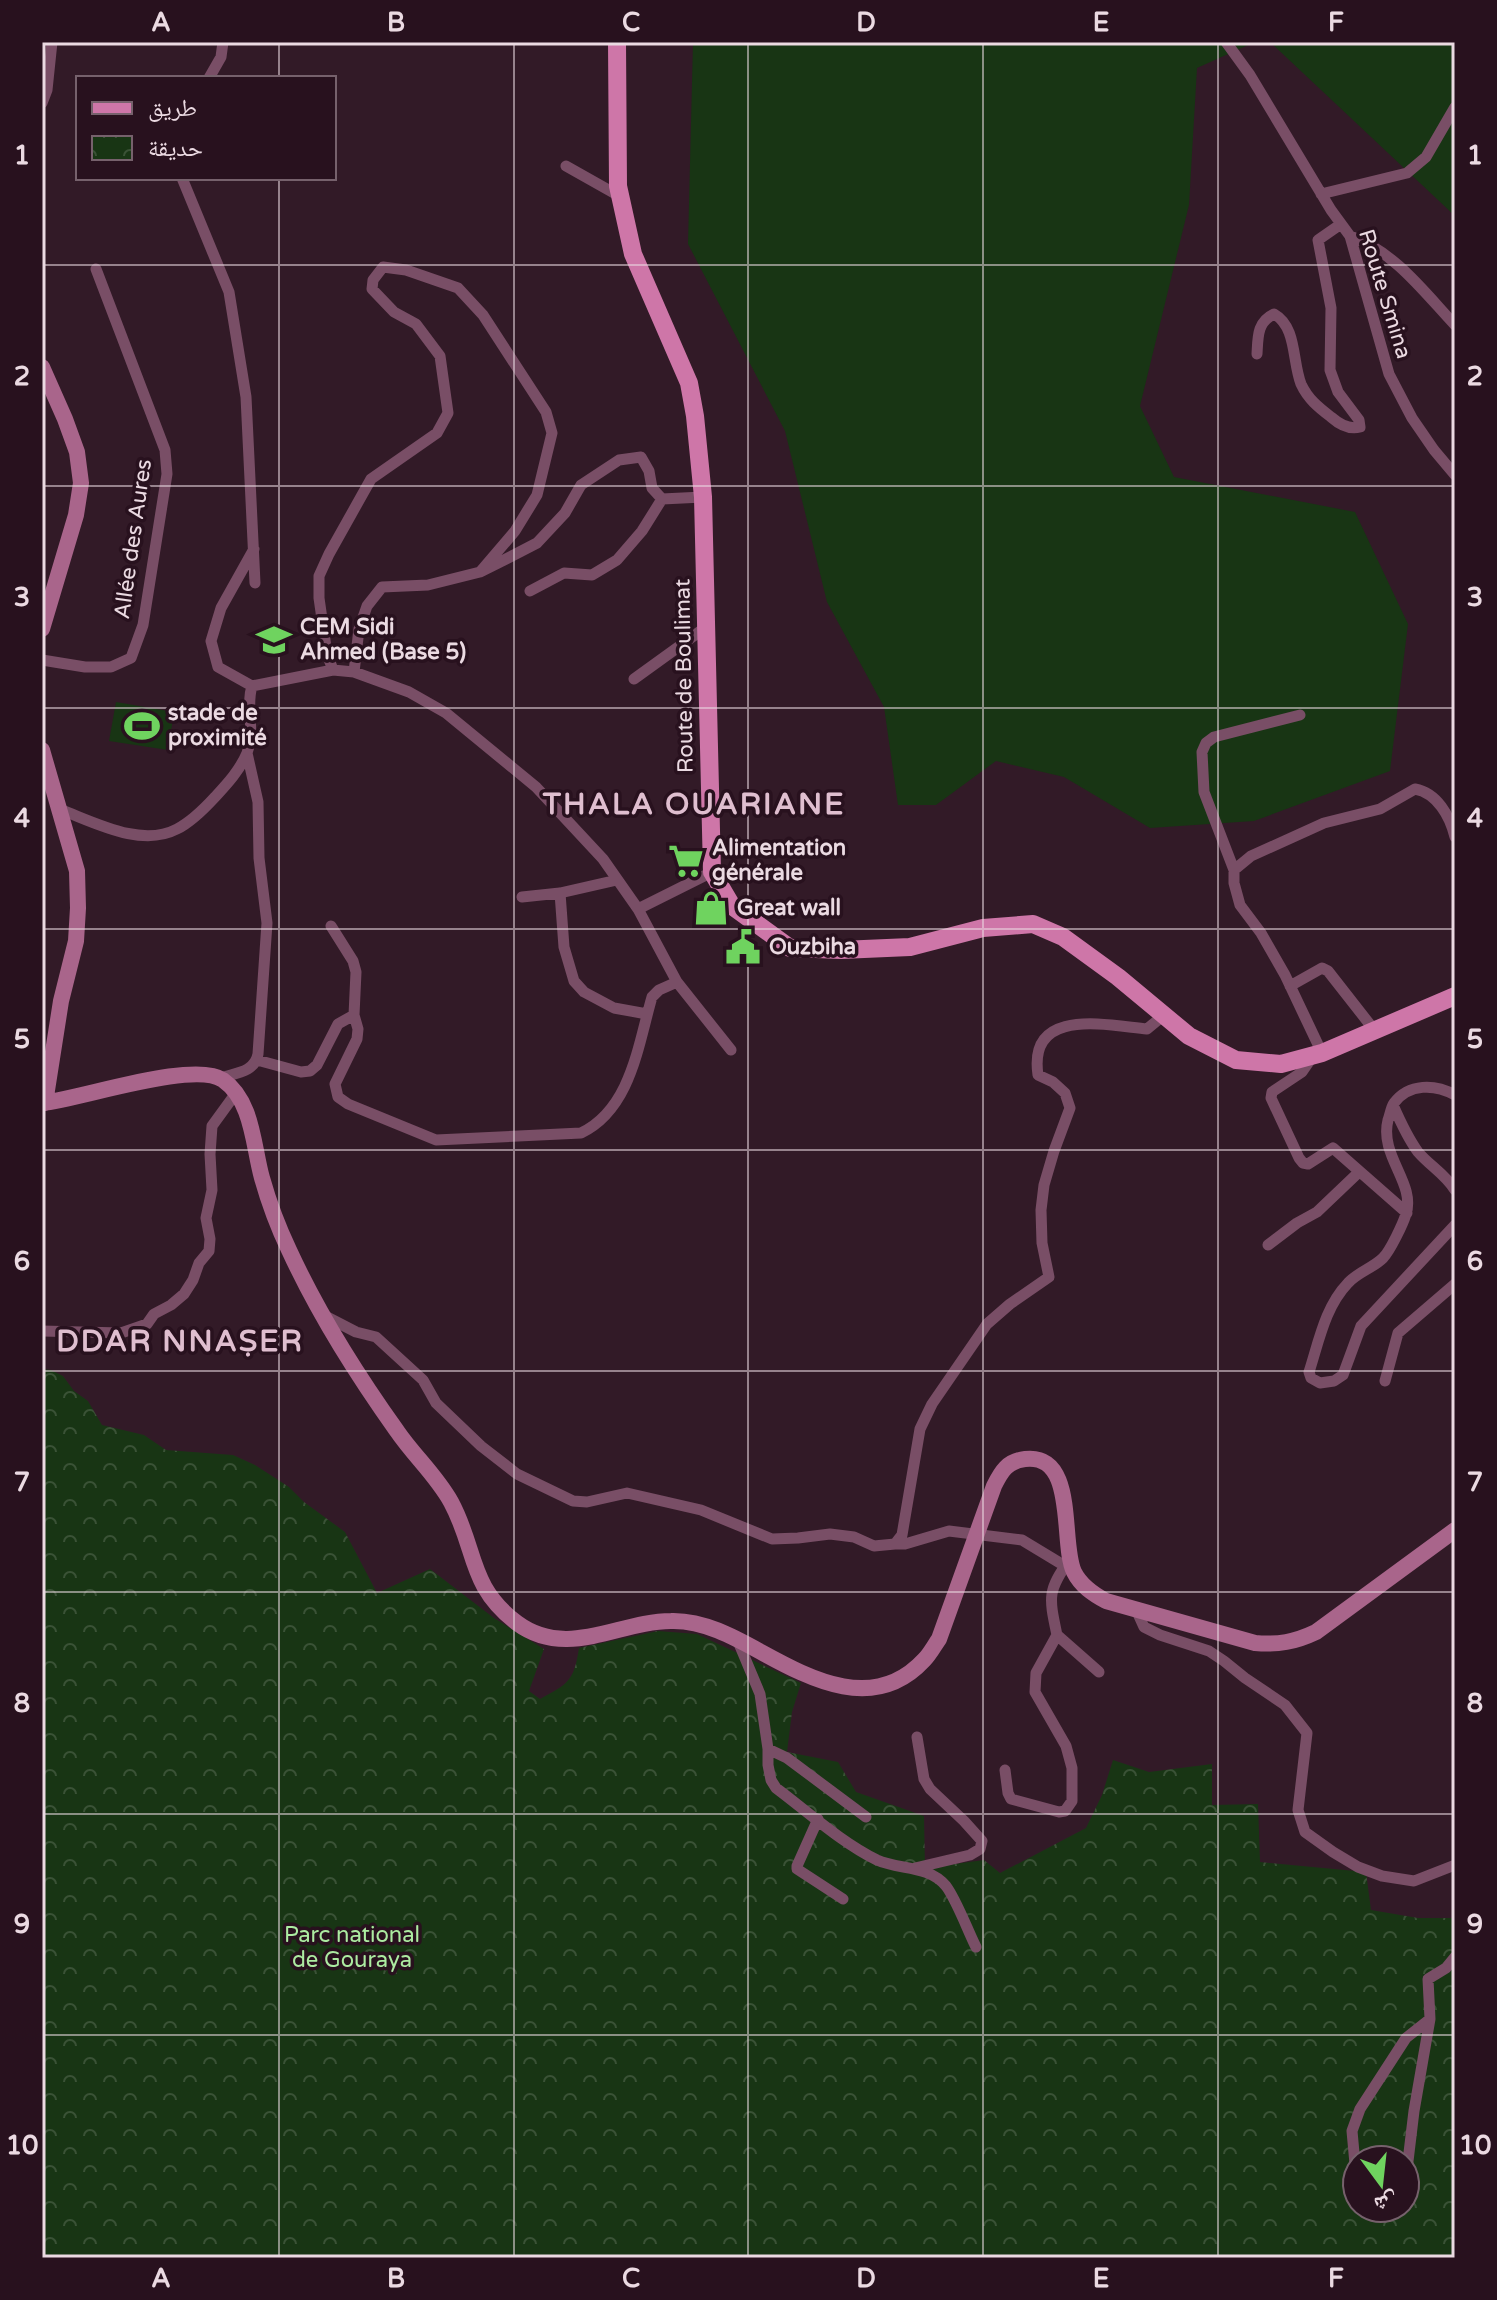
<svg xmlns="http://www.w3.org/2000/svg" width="1497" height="2300" viewBox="0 0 1497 2300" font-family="'Varela Round','Noto Naskh Arabic',sans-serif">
  <defs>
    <pattern id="park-crowns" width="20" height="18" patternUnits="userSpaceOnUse" patternTransform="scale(2)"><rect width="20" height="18" fill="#183514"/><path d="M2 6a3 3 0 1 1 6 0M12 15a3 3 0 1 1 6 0" fill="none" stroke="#3a5236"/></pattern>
  </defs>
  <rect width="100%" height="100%" fill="#321a27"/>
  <path fill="#183514" d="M693,42H1255L1197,68L1189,205L1140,406L1174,477L1355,512L1408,624L1390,771L1254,821L1150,828L1064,777L996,761L936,805H898L884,707L827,602L785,431L688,244Z
    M1270,42H1455V216Z
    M116,702L174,712L168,750L109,741Z"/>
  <path fill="url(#park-crowns)" fill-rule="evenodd" d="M42,1369L51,1370L63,1376L74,1391L88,1401L102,1425L144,1435L166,1450L233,1455L255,1465L289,1487L304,1502L345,1532L377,1593L430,1569L494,1618L544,1649L529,1691L540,1699C568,1684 574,1681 579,1648L658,1631L697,1634L801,1683L792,1712L787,1752L838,1762L856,1792L924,1816L925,1868L984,1860L1000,1873L1086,1828L1102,1795L1113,1760L1149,1772L1212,1764V1805L1258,1804L1260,1862L1366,1872L1371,1910L1418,1918H1455V2258H42ZM1357,2160H1405V2208H1357Z"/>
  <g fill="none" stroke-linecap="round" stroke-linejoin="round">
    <path stroke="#794e66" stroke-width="11" d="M1226,42L1250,75L1331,210L1350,236L1389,374L1412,418L1434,450L1455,475
      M209,78L221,57L223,42
      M42,103L47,90L52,42
      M566,166L621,197
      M182,178L229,292L246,397L255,583
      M1321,194L1407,173L1426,157L1455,107
      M1350,236C1394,251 1424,292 1455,325
      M1257,354C1258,337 1257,322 1274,314C1297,327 1292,361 1301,384C1308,399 1318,407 1331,417C1339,424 1349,430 1360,427L1359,420L1338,392L1330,370L1331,308L1318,240L1341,224
      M254,549L221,608L211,641L218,667L252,686L333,670L354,672L409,692L446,713L536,787L603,859L638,909L712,872
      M530,591L564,573L592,575L617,560L642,531L662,499
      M42,660L85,667H111L131,658L143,625L167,474L165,450L96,269
      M333,670L327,654L319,598V576L329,554L371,479L437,433L448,413L440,356L416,324L394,312L372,289L373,280L383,267L406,270L458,288L483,315L546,412L552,433L537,495L515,531L480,572
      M354,672L359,629L367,606L382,587L428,585L480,572L508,558L537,543L565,513L581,485L619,460L641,457L649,471L652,488L662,499L703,497
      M634,679L706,627
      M59,809C94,822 141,848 177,829C191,822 204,809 215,797C227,784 240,770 247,753C256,730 245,708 252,686
      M1234,870L1204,792L1202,752L1206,743L1214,737L1300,715
      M560,893L564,947L574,981L584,992L614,1008L647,1014
      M522,897L560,893L617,880
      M638,909L677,982L731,1050
      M331,926L353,961L356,972L354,1015L358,1029L357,1039L335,1084L338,1097L348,1104L436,1140L581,1133C631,1109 638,1045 652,997L659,990L677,982
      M1290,986L1322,968L1328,971L1375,1031
      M1322,1053L1285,975L1261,933L1240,905L1234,883V870L1251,856L1324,823L1380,809L1415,789C1437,793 1450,816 1455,837
      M1313,1056L1302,1072L1272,1092L1271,1098L1299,1158L1303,1163L1308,1164L1333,1148L1407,1213
      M257,1060L301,1072L310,1071L317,1065L338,1024L354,1015
      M220,1078C236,1073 255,1072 258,1054L267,923L259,858L258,802L247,753
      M1455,1095C1435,1084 1409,1083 1394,1103C1391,1107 1390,1115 1388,1120C1379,1156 1416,1183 1406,1214C1403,1224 1390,1251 1383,1258C1373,1268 1358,1272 1348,1283C1325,1307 1319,1341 1309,1372L1311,1378L1320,1383L1334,1381L1343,1375L1361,1326L1455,1225
      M1393,1105C1400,1121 1407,1137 1418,1152C1430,1166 1445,1174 1455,1190
      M1268,1245L1297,1223L1317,1212L1359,1172
      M325,1316L356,1332L376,1337L423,1380L436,1403L481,1446L517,1474L573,1501L587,1502L627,1493L701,1510L772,1539L798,1538L830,1534L854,1537L874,1546L895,1544L902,1535L920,1429L932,1404L987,1324L1010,1304L1049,1277L1042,1243L1041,1210L1044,1185L1054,1151L1070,1108L1065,1093L1053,1082L1038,1075C1028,1007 1105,1025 1147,1029L1164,1015
      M42,1331L121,1333L147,1324L154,1314L171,1305L184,1294L193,1280L199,1263L209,1251L210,1239L206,1218L212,1190L210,1154L212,1126L236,1093
      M1385,1381L1398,1333L1455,1284
      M895,1544H905L949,1531L1022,1540L1065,1566
      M1138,1608L1139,1616L1144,1627L1160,1635L1209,1651L1224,1661L1245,1678L1285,1705L1307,1733L1298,1810L1305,1832L1333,1852L1358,1867L1382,1876L1414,1881L1455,1865
      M1057,1635L1099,1672
      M737,1639L760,1694L768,1749V1765L771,1780L776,1788C808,1812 842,1843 877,1860C899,1870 929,1865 946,1886C956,1899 968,1931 976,1947
      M768,1749L787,1758L866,1817
      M1005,1770L1008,1793L1011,1799L1059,1812L1065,1811L1072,1801V1768L1066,1746L1035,1692L1036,1673L1057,1635C1049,1597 1047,1591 1070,1559
      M818,1819L797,1866V1869L843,1899
      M915,1868L970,1855L980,1849L982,1841L964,1821L930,1789L924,1779L917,1737
      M1357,2186L1352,2131L1360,2109L1406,2038L1430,2019
      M1405,2186L1414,2111L1430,2019L1428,1979L1446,1968L1455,1957"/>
    <path stroke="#a9658b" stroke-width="16" d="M42,367L65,419L77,452L81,483L76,515L42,629
      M42,750L77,871L78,908L76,941L61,1001L45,1103
      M42,1103C81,1099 194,1060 223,1080C253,1101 253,1146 262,1178C269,1203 278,1227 289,1250C318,1313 357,1375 397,1431C414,1456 436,1475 451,1502C477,1550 468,1586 517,1623C567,1660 619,1621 671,1621C703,1620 734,1637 761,1652C812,1680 875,1713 924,1660C930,1654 934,1646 939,1639L994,1486C1001,1472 1007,1461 1025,1459C1078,1453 1060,1543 1074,1572C1081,1586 1093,1594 1106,1601L1255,1643C1278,1645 1295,1642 1316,1632L1455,1530"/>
    <path stroke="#ce76a8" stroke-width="18" d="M617,42L618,186L633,254L689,383L695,416L703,497L712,872L732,906L790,948L841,950L910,947L983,928L1033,924L1063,937L1118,977L1189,1036L1236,1060L1281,1064L1322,1053L1455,996"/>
  </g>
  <path fill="none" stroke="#ebdae2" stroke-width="2" stroke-opacity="0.55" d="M279,42V78M514,42V2258M748,42V2258M983,42V2258M1218,42V2258M279,178V2258M42,265H1455M42,486H1455M42,708H1455M42,929H1455M42,1150H1455M42,1371H1455M42,1592H1455M42,1814H1455M42,2035H1455"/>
  <defs>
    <g id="school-bare" transform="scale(2.76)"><path d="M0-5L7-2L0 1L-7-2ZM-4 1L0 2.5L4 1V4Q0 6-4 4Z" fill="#6fd35f" stroke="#28111e" stroke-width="2.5" paint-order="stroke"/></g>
    <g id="stadium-bare" transform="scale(2.76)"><path d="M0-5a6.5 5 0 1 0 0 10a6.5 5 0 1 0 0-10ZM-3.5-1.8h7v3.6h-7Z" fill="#6fd35f" stroke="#28111e" stroke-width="2.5" paint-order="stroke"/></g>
    <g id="supermarket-bare" transform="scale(2.76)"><path d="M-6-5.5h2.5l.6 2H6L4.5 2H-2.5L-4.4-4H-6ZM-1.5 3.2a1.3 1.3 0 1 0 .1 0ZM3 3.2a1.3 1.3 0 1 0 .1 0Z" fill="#6fd35f" stroke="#28111e" stroke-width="2.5" paint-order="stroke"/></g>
    <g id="shop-bare" transform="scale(2.76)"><path d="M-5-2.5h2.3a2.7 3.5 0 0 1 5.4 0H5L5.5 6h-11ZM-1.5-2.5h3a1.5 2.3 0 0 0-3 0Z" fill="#6fd35f" stroke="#28111e" stroke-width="2.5" paint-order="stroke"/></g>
    <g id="civic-bare" transform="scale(2.76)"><path d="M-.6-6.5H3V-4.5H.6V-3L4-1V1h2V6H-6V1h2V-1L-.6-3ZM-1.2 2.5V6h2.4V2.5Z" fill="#6fd35f" stroke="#28111e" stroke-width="2.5" paint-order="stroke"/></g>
  </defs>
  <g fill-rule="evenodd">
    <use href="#school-bare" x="274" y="640"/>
    <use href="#stadium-bare" x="142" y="726"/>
    <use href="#supermarket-bare" x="686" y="861"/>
    <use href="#shop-bare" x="711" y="908"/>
    <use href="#civic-bare" x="743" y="947"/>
  </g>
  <g text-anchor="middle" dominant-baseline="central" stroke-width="7" stroke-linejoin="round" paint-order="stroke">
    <g font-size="22" fill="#ebdae2" stroke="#28111e">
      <text transform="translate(1385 294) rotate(73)">Route Smina</text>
      <text transform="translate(133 539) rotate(-82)">Allée des Aures</text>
      <text transform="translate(684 676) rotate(-91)">Route de Boulimat</text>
    </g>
    <g font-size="22" font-weight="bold" fill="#ebdae2" stroke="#28111e" text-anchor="start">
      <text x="300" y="627">CEM Sidi<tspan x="300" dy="25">Ahmed (Base 5)</tspan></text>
      <text x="168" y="713">stade de<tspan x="168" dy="25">proximité</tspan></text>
      <text x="712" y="848">Alimentation<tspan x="712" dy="25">générale</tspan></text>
      <text x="737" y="908">Great wall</text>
      <text x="769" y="947">Ouzbiha</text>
    </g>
    <g font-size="22" fill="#aceba1" stroke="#28111e">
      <text x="352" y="1935">Parc national<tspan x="352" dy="25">de Gouraya</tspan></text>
    </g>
    <g font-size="30" font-weight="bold" letter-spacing="2" fill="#dfbecf" stroke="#28111e">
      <text x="694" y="804">THALA OUARIANE</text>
      <text x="180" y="1341">DDAR NNAṢER</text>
    </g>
  </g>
  <rect width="1497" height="2300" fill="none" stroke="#28111e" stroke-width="88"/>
  <rect x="76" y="76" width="260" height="104" fill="#28111e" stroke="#76616c" stroke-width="2"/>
  <rect x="92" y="102" width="40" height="12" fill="#ce76a8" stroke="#76616c" stroke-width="2"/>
  <text x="148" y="116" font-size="24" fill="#ebdae2">طريق</text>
  <rect x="92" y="136" width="40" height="24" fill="url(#park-crowns)" stroke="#76616c" stroke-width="2"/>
  <text x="148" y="156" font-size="24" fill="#ebdae2">حديقة</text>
  <g transform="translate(1381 2184) rotate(165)"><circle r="38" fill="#28111e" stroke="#76616c" stroke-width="2"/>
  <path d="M0-6L14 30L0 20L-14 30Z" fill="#6fd35f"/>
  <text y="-12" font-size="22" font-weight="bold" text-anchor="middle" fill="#ebdae2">ش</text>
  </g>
  <rect x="44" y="44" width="1409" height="2212" fill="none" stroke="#ebdae2" stroke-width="3"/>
  <g font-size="26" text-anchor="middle" font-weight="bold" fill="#ebdae2">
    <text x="161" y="31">A</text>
    <text x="396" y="31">B</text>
    <text x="631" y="31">C</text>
    <text x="866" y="31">D</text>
    <text x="1101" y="31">E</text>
    <text x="1336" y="31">F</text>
    <text x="22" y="164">1</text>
    <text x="1475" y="164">1</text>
    <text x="22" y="385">2</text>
    <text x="1475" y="385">2</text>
    <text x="22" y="606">3</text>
    <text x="1475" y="606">3</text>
    <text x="22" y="827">4</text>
    <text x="1475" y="827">4</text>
    <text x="22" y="1048">5</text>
    <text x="1475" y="1048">5</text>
    <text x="22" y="1270">6</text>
    <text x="1475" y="1270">6</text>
    <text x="22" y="1491">7</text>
    <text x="1475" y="1491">7</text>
    <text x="22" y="1712">8</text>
    <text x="1475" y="1712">8</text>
    <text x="22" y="1933">9</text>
    <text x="1475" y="1933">9</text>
    <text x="22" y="2154">10</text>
    <text x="1475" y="2154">10</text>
    <text x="161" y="2287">A</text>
    <text x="396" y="2287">B</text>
    <text x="631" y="2287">C</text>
    <text x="866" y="2287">D</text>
    <text x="1101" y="2287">E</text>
    <text x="1336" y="2287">F</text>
  </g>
</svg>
